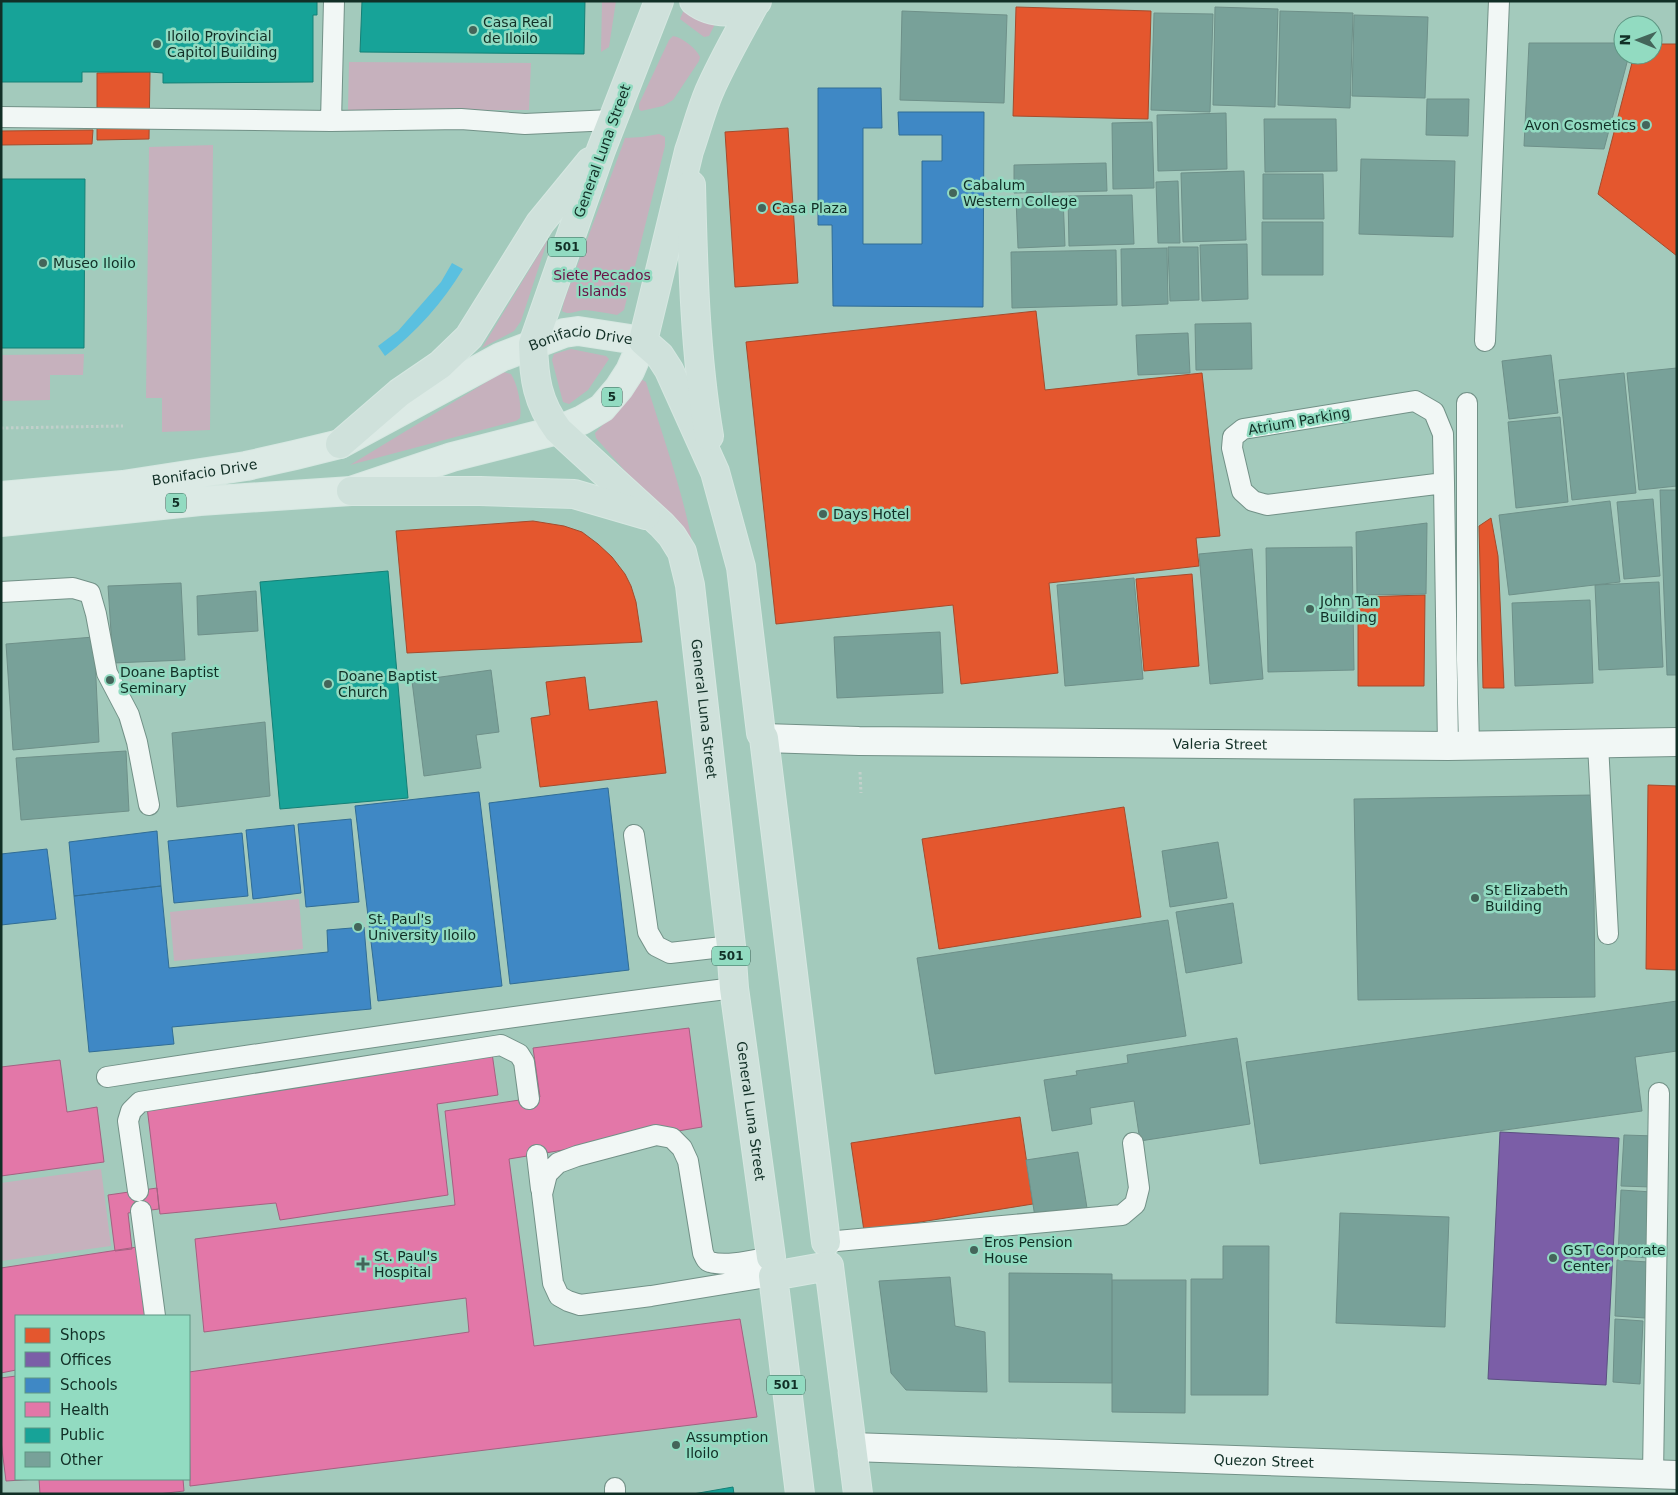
<svg xmlns="http://www.w3.org/2000/svg" width="1678" height="1495" viewBox="0 0 1678 1495" font-family="'DejaVu Sans',sans-serif">
  <rect width="100%" height="100%" fill="#a3cabc"/>
  <path fill="#c6b1bd" d="M602,1H616L609,47L601,52Z
    M685,7L716,22L709,36L704,37L680,19Z
    M673,36C683,38 696,48 700,57L699,61L673,100L663,106L641,111L639,109V104L669,40Z
    M349,62L531,63L529,110H348Z
    M659,134L665,137V146L624,310L617,315C607,313 596,311 585,310C577,310 570,316 562,311L564,301L620,152L625,138L642,137Z
    M213,145L210,430L162,432V398H146L149,147Z
    M548,239L521,321L514,331L482,348Z
    M571,349L606,356L609,359L588,390L569,404L563,402L552,360L554,354Z
    M84,354L83,375H50V400L1,401V355Z
    M503,372L511,374C518,385 522,406 520,418L516,421L350,465Z
    M641,379L646,382C665,444 687,501 696,566L667,514L653,497L626,472L596,438L595,433L611,416Z
    M299,899L303,949L174,961L170,912Z
    M101,1169L111,1246L1,1261V1183Z"/>
  <path fill="#5ac0e0" d="M452,263L463,269C443,302 416,333 385,356L378,346L398,331L441,282Z"/>
  <path fill="#e4572e" stroke="#a54b2c" d="M1016,7L1151,11L1148,119L1013,116Z
    M1653,44H1677V256L1598,194L1634,55H1653Z
    M150,72L149,139L97,140V73Z
    M788,128L798,283L735,287L725,132Z
    M93,130L92,144L1,145V131Z
    M1036,311L1045,390L1202,373L1220,536L1196,538L1199,566L1049,583L1058,673L961,684L953,605L776,624L746,342Z
    M1491,518L1498,556L1504,688H1483L1479,526Z
    M533,521L564,526L582,532L598,544L612,557L625,574L631,586L636,602L642,642L407,653L396,531Z
    M1192,574L1199,666L1144,671L1136,579Z
    M1425,595L1424,686H1358V597Z
    M585,677L589,710L657,701L666,773L540,787L531,718L550,715L546,682Z
    M1648,785L1677,786V970L1646,969Z
    M1124,807L1141,917L939,949L922,839Z
    M1020,1117L1033,1204L864,1231L851,1143Z"/>
  <path fill="#7b5ea7" stroke="#5b5080" d="M1500,1132L1619,1138L1606,1385L1488,1379Z"/>
  <path fill="#3f88c5" stroke="#316d95" d="M818,88H881L882,128H863V244H922V161H942V135H899L898,112H984L983,307L833,306L832,225H818Z
    M608,788L629,970L510,984L489,803Z
    M479,792L502,986L378,1001L355,806Z
    M351,819L359,902L306,907L298,824Z
    M294,825L301,893L253,899L246,830Z
    M157,831L161,886L74,896L69,842Z
    M242,833L248,896L174,903L168,841Z
    M47,849L56,919L1,925V854Z
    M161,886L169,968L328,952L327,930L364,927L371,1009L172,1027L174,1044L89,1052L74,896Z"/>
  <path fill="#e377a8" stroke="#a46181" d="M689,1028L702,1127L509,1159L534,1346L740,1319L757,1417L190,1486L189,1372L469,1332L466,1298L204,1332L195,1239L455,1205L445,1111L540,1097L533,1048Z
    M492,1053L498,1095L437,1104L448,1195L280,1220L276,1203L160,1214L147,1107Z
    M60,1060L67,1112L97,1107L104,1162L1,1176V1067Z
    M157,1188L159,1209L128,1213L132,1249L115,1251L108,1195Z
    M137,1247L146,1316H16V1370L1,1373V1268Z
    M16,1376V1479H37L6,1481L1,1441V1378Z
    M39,1479H183L184,1491L158,1494H40Z"/>
  <path fill="#17a398" stroke="#158076" d="M1,1H317V15H313V82L163,83V73L150,72H82V82H1Z
    M362,1H585L584,54L360,52Z
    M1,179H85L84,348H1Z
    M388,571L408,798L280,809L260,582Z
    M733,1487L734,1494H693Z"/>
  <path fill="#78a199" stroke="#6e9089" d="M1215,7L1278,9L1275,107L1213,105Z
    M902,11L1007,15L1004,103L900,100Z
    M1280,11L1353,13L1350,108L1278,105Z
    M1154,13L1213,14L1210,112L1151,110Z
    M1354,15L1428,17L1425,98L1352,96Z
    M1529,43H1623V55H1629L1604,149L1524,146Z
    M1427,99H1469L1468,136L1426,135Z
    M1226,113L1227,169L1158,171L1157,115Z
    M1264,119H1336L1337,171L1265,172Z
    M1152,122L1154,188L1113,189L1112,123Z
    M1361,159L1455,161L1453,237L1359,234Z
    M1106,163L1107,191L1014,193V165Z
    M1244,171L1246,240L1183,242L1181,173Z
    M1263,174H1323L1324,219H1263Z
    M1178,181L1180,243H1158L1156,182Z
    M1132,195L1134,244L1069,246L1068,196Z
    M1063,197L1065,246L1018,248L1016,199Z
    M1262,222H1323V275H1262Z
    M1247,244L1248,299L1202,301L1200,245Z
    M1168,247H1198L1199,300L1170,301Z
    M1167,248L1168,304L1122,306L1121,249Z
    M1116,250L1117,305L1012,308L1011,252Z
    M1251,323L1252,369L1196,370L1195,324Z
    M1188,333L1190,373L1138,375L1136,335Z
    M1551,355L1558,413L1509,419L1502,361Z
    M1677,368V486L1639,490L1627,373Z
    M1624,373L1636,493L1572,500L1559,380Z
    M1560,417L1568,502L1516,508L1508,422Z
    M1660,490H1677V675H1667Z
    M1653,499L1660,576L1624,579L1617,502Z
    M1610,501L1620,582L1509,595L1499,515Z
    M1427,523L1426,594L1357,595L1356,532Z
    M1352,547L1354,670L1268,672L1266,548Z
    M1252,549L1263,679L1210,684L1199,554Z
    M1134,578L1143,679L1065,686L1057,585Z
    M1659,582L1663,667L1599,670L1595,585Z
    M181,583L185,660L113,663L108,586Z
    M256,591L258,631L198,635L197,596Z
    M1590,600L1593,683L1515,686L1512,603Z
    M940,632L943,693L837,698L834,637Z
    M94,637L99,742L13,750L6,644Z
    M491,670L499,732L476,735L481,768L424,776L412,681Z
    M265,722L270,796L177,807L172,733Z
    M126,751L129,811L21,820L16,758Z
    M1593,795L1595,997L1358,1000L1354,799Z
    M1218,842L1227,898L1170,907L1162,851Z
    M1233,903L1242,963L1186,973L1176,912Z
    M1168,920L1186,1036L935,1074L917,958Z
    M1677,1001V1051L1635,1057L1642,1111L1260,1164L1246,1062Z
    M1237,1038L1250,1124L1140,1141L1134,1101L1090,1108L1092,1124L1052,1131L1044,1080L1077,1075L1076,1071L1128,1063L1127,1055Z
    M1624,1135L1655,1136L1652,1187L1621,1186Z
    M1078,1152L1087,1208L1035,1217L1026,1160Z
    M1621,1190L1652,1192L1649,1258L1618,1256Z
    M1340,1213L1449,1217L1445,1327L1336,1323Z
    M1223,1246H1269L1268,1395H1191V1279H1223Z
    M1617,1260L1648,1262L1645,1318L1615,1316Z
    M1009,1273L1112,1274V1383L1009,1382Z
    M950,1277L955,1326L985,1332L987,1392L906,1390L891,1373L879,1281Z
    M1112,1280H1186L1185,1413L1112,1412Z
    M1615,1319L1643,1321L1640,1384L1613,1382Z"/>
  <g fill="none" stroke-linecap="round" stroke-linejoin="round">
    <g stroke="#729187" stroke-width="22">
      <path id="lane" d="M1,117L331,121L461,119L525,124L612,120
        M331,121L334,1
        M1485,341L1499,1
        M1415,401L1434,412L1443,434L1444,483L1267,505L1253,501L1242,491L1232,448L1233,437L1243,429Z
        M1467,403V660L1469,746
        M1444,483L1448,746
        M1,592L73,588L90,593L96,614L107,673L129,715L137,742L149,805
        M1598,744L1608,934
        M634,835L648,932L656,946L670,953L731,946
        M107,1077C316,1045 524,1014 734,988
        M537,1155L541,1189
        M138,1191L128,1121L131,1111L140,1102L501,1045L519,1054L524,1062L529,1099
        M141,1211L155,1316
        M826,1242L1122,1215L1135,1204L1139,1188L1133,1143
        M771,1257C754,1260 727,1267 710,1262C706,1261 705,1257 703,1253L688,1161L682,1148L672,1138L656,1135L577,1156L558,1163L547,1174L542,1194L553,1283L559,1296L568,1301L580,1305L651,1296L773,1276
        M1653,1475L1659,1093
        M615,1488V1494"/>
    </g>
    <g stroke="#729187" stroke-width="30">
      <g id="street">
        <path id="s1" d="M764,738L859,741L1448,746L1677,742"/>
        <path id="s2" d="M852,1447L1677,1475"/>
      </g>
    </g>
    <g stroke="#d6e7e1" stroke-width="30">
      <g id="primary">
        <path id="s3" d="M1,496L123,485L246,466L295,455L340,444L501,357L564,333L578,331L643,341L630,371L619,388L602,408L582,420L558,430L452,457L351,491L200,501L1,522"/>
      </g>
    </g>
    <g stroke="#d6e7e1" stroke-width="30">
      <g id="highway">
        <path id="s4" d="M659,1L601,150L533,344C534,378 537,402 558,430L662,525L672,536L682,552L690,585L731,946L734,988L771,1257"/>
        <path d="M694,1C712,15 740,15 757,1"/>
        <path d="M755,3C739,33 722,62 709,92C701,111 696,131 689,151L643,341L660,356L669,370L715,472L741,567L761,733L764,738L826,1242"/>
        <path d="M691,185C693,269 695,353 709,436"/>
        <path d="M340,444L399,393L440,365L469,337L540,223L590,162"/>
        <path d="M351,491H480L574,494L646,515"/>
        <path d="M800,1494L773,1276L829,1266L858,1494"/>
      </g>
    </g>
    <path stroke="#c2d0cb" stroke-width="3" stroke-dasharray="2.5 2.5" stroke-linecap="butt" d="M1,428L123,426
      M860,772L861,793"/>
    <use href="#lane" stroke="#f1f7f5" stroke-width="20"/>
    <use href="#street" stroke="#f1f7f5" stroke-width="28"/>
    <use href="#primary" stroke="#dceae5" stroke-width="28"/>
    <use href="#highway" stroke="#cfe1db" stroke-width="28"/>
  </g>
  <g fill="#44655a" stroke="#92dbc1" stroke-width="2">
    <circle cx="473" cy="30" r="5"/>
    <circle cx="157" cy="44" r="5"/>
    <circle cx="1646" cy="125" r="5"/>
    <circle cx="953" cy="193" r="5"/>
    <circle cx="762" cy="208" r="5"/>
    <circle cx="43" cy="263" r="5"/>
    <circle cx="823" cy="514" r="5"/>
    <circle cx="1310" cy="609" r="5"/>
    <circle cx="110" cy="680" r="5"/>
    <circle cx="328" cy="684" r="5"/>
    <circle cx="1475" cy="898" r="5"/>
    <circle cx="358" cy="927" r="5"/>
    <circle cx="974" cy="1250" r="5"/>
    <circle cx="1553" cy="1258" r="5"/>
    <path d="M360.5 1256.5h5v5h5v5h-5v5h-5v-5h-5v-5h5z"/>
    <circle cx="676" cy="1445" r="5"/>
  </g>
  <g text-anchor="middle" dominant-baseline="central" stroke-width="5" stroke-linejoin="round" paint-order="stroke">
    <g fill="#92dbc1" stroke="#386354" stroke-width="1">
      <rect x="548" y="237.5" width="38" height="19" rx="4"/>
      <rect x="602" y="387.5" width="20" height="19" rx="4"/>
      <rect x="166" y="493.5" width="20" height="19" rx="4"/>
      <rect x="712" y="946.5" width="38" height="19" rx="4"/>
      <rect x="767" y="1375.5" width="38" height="19" rx="4"/>
    </g>
    <g font-size="12" font-weight="bold" fill="#112f26">
      <text x="567" y="247">501</text>
      <text x="612" y="397">5</text>
      <text x="176" y="503">5</text>
      <text x="731" y="956">501</text>
      <text x="786" y="1385">501</text>
    </g>
    <g font-size="14" fill="#112f26" stroke="#92dbc1" text-anchor="start">
      <text x="483" y="22">Casa Real<tspan x="483" dy="16">de Iloilo</tspan></text>
      <text x="167" y="36">Iloilo Provincial<tspan x="167" dy="16">Capitol Building</tspan></text>
      <text x="1636" y="125" text-anchor="end">Avon Cosmetics</text>
      <text x="963" y="185">Cabalum<tspan x="963" dy="16">Western College</tspan></text>
      <text x="772" y="208">Casa Plaza</text>
      <text x="53" y="263">Museo Iloilo</text>
      <text x="833" y="514">Days Hotel</text>
      <text x="1320" y="601">John Tan<tspan x="1320" dy="16">Building</tspan></text>
      <text x="120" y="672">Doane Baptist<tspan x="120" dy="16">Seminary</tspan></text>
      <text x="338" y="676">Doane Baptist<tspan x="338" dy="16">Church</tspan></text>
      <text x="1485" y="890">St Elizabeth<tspan x="1485" dy="16">Building</tspan></text>
      <text x="368" y="919">St. Paul's<tspan x="368" dy="16">University Iloilo</tspan></text>
      <text x="984" y="1242">Eros Pension<tspan x="984" dy="16">House</tspan></text>
      <text x="1563" y="1250">GST Corporate<tspan x="1563" dy="16">Center</tspan></text>
      <text x="374" y="1256">St. Paul's<tspan x="374" dy="16">Hospital</tspan></text>
      <text x="686" y="1437">Assumption<tspan x="686" dy="16">Iloilo</tspan></text>
    </g>
    <g font-size="14" fill="#112f26" stroke="#92dbc1">
      <text transform="translate(602 151) rotate(-70)">General Luna Street</text>
      <text stroke="none"><textPath href="#s3" startOffset="610">Bonifacio Drive</textPath></text>
      <text transform="translate(1299 421) rotate(-10)">Atrium Parking</text>
      <text stroke="none"><textPath href="#s3" startOffset="205">Bonifacio Drive</textPath></text>
      <text stroke="none"><textPath href="#s4" startOffset="790">General Luna Street</textPath></text>
      <text stroke="none"><textPath href="#s1" startOffset="456">Valeria Street</textPath></text>
      <text stroke="none"><textPath href="#s4" startOffset="1195">General Luna Street</textPath></text>
      <text stroke="none"><textPath href="#s2" startOffset="412">Quezon Street</textPath></text>
    </g>
    <g font-size="14" fill="#691346" stroke="#92dbc1">
      <text x="602" y="275">Siete Pecados<tspan x="602" dy="16">Islands</tspan></text>
    </g>
  </g>
  <rect width="1678" height="1495" fill="none" stroke="#112f26" stroke-width="5"/>
  <rect x="15" y="1315" width="175" height="165" fill="#92dbc1" stroke="#5e9683"/>
  <rect x="25" y="1328" width="25" height="15" fill="#e4572e" stroke="#5e9683"/>
  <text x="60" y="1340" font-size="15" fill="#112f26">Shops</text>
  <rect x="25" y="1352" width="25" height="15" fill="#7b5ea7" stroke="#5e9683"/>
  <text x="60" y="1365" font-size="15" fill="#112f26">Offices</text>
  <rect x="25" y="1378" width="25" height="15" fill="#3f88c5" stroke="#5e9683"/>
  <text x="60" y="1390" font-size="15" fill="#112f26">Schools</text>
  <rect x="25" y="1402" width="25" height="15" fill="#e377a8" stroke="#5e9683"/>
  <text x="60" y="1415" font-size="15" fill="#112f26">Health</text>
  <rect x="25" y="1428" width="25" height="15" fill="#17a398" stroke="#5e9683"/>
  <text x="60" y="1440" font-size="15" fill="#112f26">Public</text>
  <rect x="25" y="1452" width="25" height="15" fill="#78a199" stroke="#5e9683"/>
  <text x="60" y="1465" font-size="15" fill="#112f26">Other</text>
  <g transform="translate(1638 40) rotate(271)"><circle r="24" fill="#92dbc1" stroke="#5e9683"/>
  <path d="M0-4L9 19L0 12L-9 19Z" fill="#44655a"/>
  <text y="-8" font-size="14" font-weight="bold" text-anchor="middle" fill="#112f26">N</text>
  </g>
</svg>
